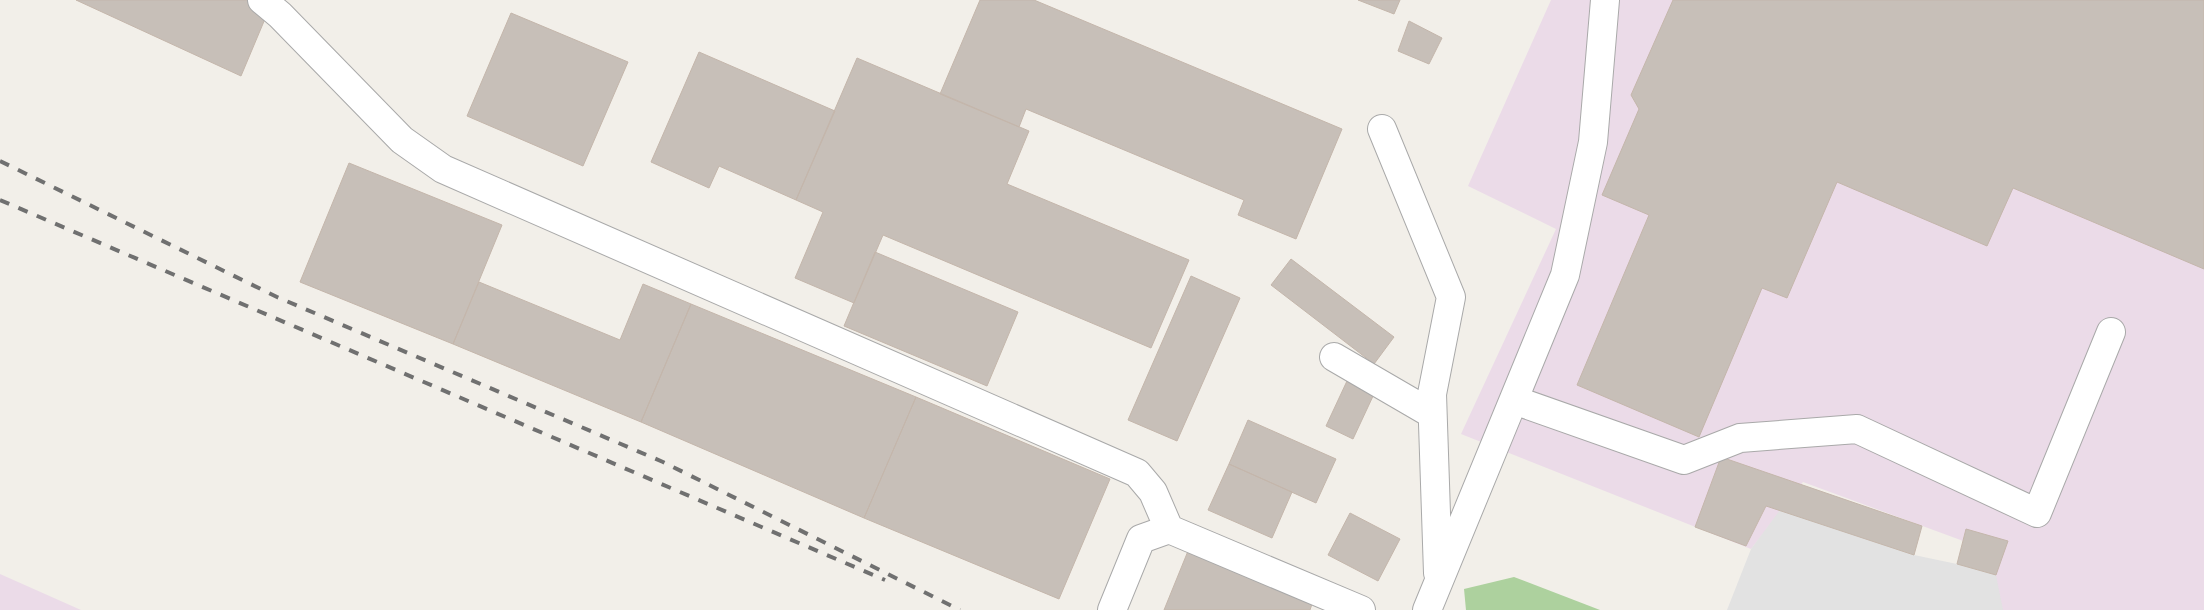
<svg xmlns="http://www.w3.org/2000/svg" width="2204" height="610" viewBox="0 0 2204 610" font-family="Barlow,sans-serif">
  <rect width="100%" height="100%" fill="#f2efe9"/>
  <path fill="#ebdbe8" d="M1551,0H2204V610H1998L1985,549L1803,482L1751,549L1461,434L1556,229L1468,186Z
    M0,574L81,610H0Z"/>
  <path fill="#add19e" d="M1514,577L1600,610H1466L1464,589Z"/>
  <path fill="#e2e2e2" d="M1780,510L1914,555L1957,564L1996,575L2003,610H1727L1751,549Z"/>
  <path fill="#c7bfb8" stroke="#c4b6ab" d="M76,0H262L270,7L241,76Z
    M980,0H1034L1342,129L1296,239L1238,215L1244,200L1026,109L1019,127L940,94Z
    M1358,0H1400L1394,14Z
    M1673,0H2204V269L2013,188L1987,246L1837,182L1787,298L1762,288L1699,437L1577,385L1649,215L1602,195L1639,109L1631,95Z
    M511,13L628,62L583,166L467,116Z
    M1409,21L1442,38L1429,64L1398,51Z
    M699,52L835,111L796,200L719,166L709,188L651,162Z
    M857,58L1029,131L1007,184L1189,260L1151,348L883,235L854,303L795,278L823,212L796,200Z
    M349,163L502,225L453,344L300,282Z
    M875,252L1018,312L987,386L844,326Z
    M1291,259L1394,337L1374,364L1271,285Z
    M1191,276L1240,298L1177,441L1128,420Z
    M479,282L620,340L643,284L691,304L641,422L453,344Z
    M691,304L916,397L864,518L641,422Z
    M1347,381L1374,394L1353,439L1326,426Z
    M916,397L1110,479L1059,599L864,518Z
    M1248,420L1336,459L1316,503L1229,464Z
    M1721,457L1922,526L1914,555L1766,506L1746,546L1695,527Z
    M1229,464L1292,492L1272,538L1208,510Z
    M1350,513L1400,539L1378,581L1328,555Z
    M1966,529L2008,541L1996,575L1957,564Z
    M1188,551L1313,601L1310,610H1164Z"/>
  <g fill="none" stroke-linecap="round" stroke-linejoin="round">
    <g stroke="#a9a9a9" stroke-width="30">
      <path id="minor" d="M262,0L280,15L402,140L443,169L1137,473L1153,492L1169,529
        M1382,129L1451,297L1432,394L1438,573
        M1334,357L1432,414
        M1514,400L1684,460L1740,438L1857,429L2037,513L2111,332
        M1112,610L1141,539L1169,529L1361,610
        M1427,610L1565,275L1593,142L1605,0"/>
    </g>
    <use href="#minor" stroke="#fff" stroke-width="28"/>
    <path stroke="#707070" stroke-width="4" stroke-dasharray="10 10" stroke-linecap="butt" d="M0,161L277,297L663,462L960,610
      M0,200L885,580"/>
  </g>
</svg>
